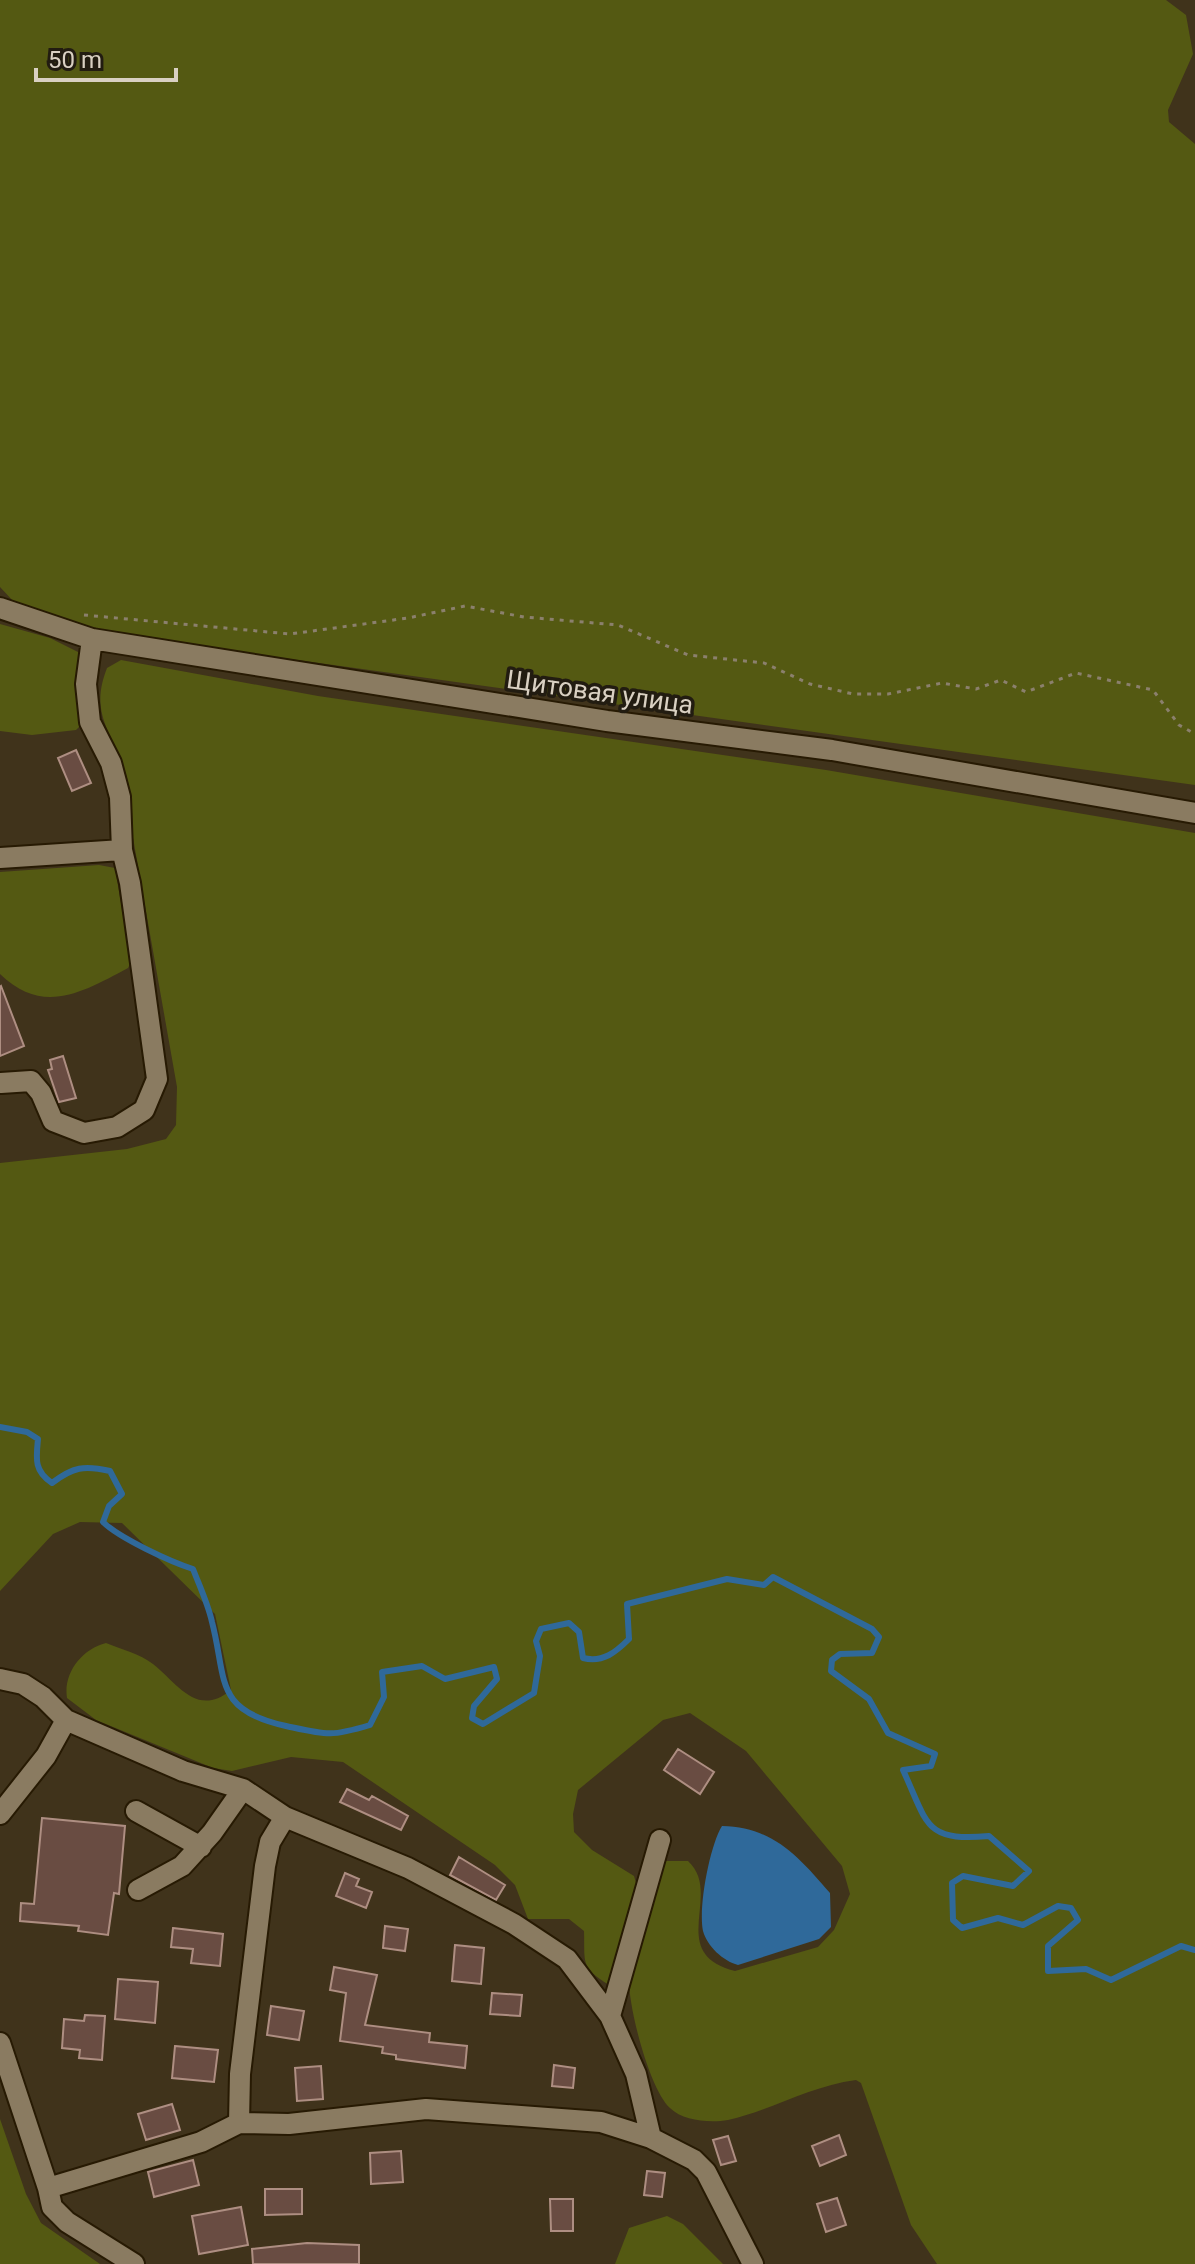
<svg xmlns="http://www.w3.org/2000/svg" width="1195" height="2264" viewBox="0 0 1195 2264" font-family="Roboto,sans-serif">
  <rect width="100%" height="100%" fill="#40331b"/>
  <path fill="#545912" d="M0,0H1166L1186,15L1193,54L1168,110L1169,122L1195,144V785L97,632L14,602L0,587Z
    M0,624L50,638L82,654L81,725L76,730L32,735L0,731Z
    M121,660L318,696L826,770L1195,833V2264H937L911,2225L861,2083L856,2080C810,2086 772,2110 728,2120C710,2123 683,2121 670,2108C649,2089 627,2003 629,1975C632,1942 648,1907 657,1875L664,1861H688C724,1894 665,1953 735,1971L818,1947L834,1930L850,1894L842,1866L746,1751L690,1713L663,1720L578,1790L573,1814L574,1832L592,1850L634,1876L638,1890L609,1985C580,1967 585,1963 584,1931L569,1919H528L515,1885L495,1865L343,1762L291,1757L232,1771L213,1768L96,1720L67,1698C63,1673 82,1649 106,1643C121,1649 140,1654 153,1664C178,1684 197,1718 231,1690L215,1614L122,1523L80,1522L53,1534L0,1591V1163L127,1149L166,1139L176,1125L177,1087L132,832C133,808 131,785 122,763C107,726 91,709 107,668Z
    M99,865L115,868L131,962L128,968C83,992 43,1016 0,974V872Z
    M0,2119L26,2194L41,2223L100,2264H0Z
    M667,2216L683,2224L723,2264H615L629,2228Z"/>
  <path fill="#2f699a" d="M722,1826C773,1827 798,1856 830,1893L831,1927L819,1939L738,1965C723,1961 707,1946 703,1931C698,1907 710,1845 722,1826Z"/>
  <g fill="none" stroke-linecap="round" stroke-linejoin="round">
    <path stroke="#2f699a" stroke-width="6" d="M0,1427L27,1432L38,1439C36,1459 34,1471 52,1483C73,1467 84,1465 110,1471L122,1494L109,1506L103,1522C119,1538 171,1562 193,1569C200,1587 208,1604 212,1622C227,1679 213,1710 286,1726C327,1735 330,1737 370,1725L384,1697L382,1672L422,1666L445,1679L494,1667L497,1679L474,1706L472,1718L483,1724L534,1693L540,1656L536,1641L541,1629L569,1623L579,1632L583,1658C603,1663 616,1652 629,1639L627,1604L727,1579L764,1585L773,1577L872,1629L879,1637L872,1653L840,1654L832,1660L831,1671L869,1699L888,1733L935,1754L931,1766L903,1770C928,1824 924,1842 989,1836L1029,1871L1013,1886L963,1876L952,1883L953,1920L962,1928L998,1918L1023,1925L1058,1906L1071,1908L1078,1920L1048,1946V1971L1086,1969L1111,1980L1181,1946L1195,1950"/>
  </g>
  <path fill="#694c42" stroke="#ae8e82" stroke-width="2" d="M76,750L91,783L72,791L58,758Z
    M1,986L24,1046L0,1056V987Z
    M63,1056L76,1098L59,1102L48,1070L52,1069L50,1060Z
    M678,1749L714,1772L700,1794L664,1770Z
    M347,1789L369,1800L372,1796L408,1816L401,1830L340,1802Z
    M42,1818L125,1826L119,1894L114,1893L108,1935L78,1931L79,1926L20,1921L21,1903L34,1904Z
    M459,1857L505,1885L496,1900L450,1875Z
    M345,1873L359,1879L356,1886L372,1892L366,1908L336,1896Z
    M385,1926L408,1929L405,1951L383,1948Z
    M173,1928L223,1934L220,1966L191,1963L193,1949L171,1947Z
    M455,1945L484,1948L481,1984L452,1981Z
    M334,1967L377,1975L365,2025L430,2033L429,2042L467,2046L465,2068L396,2059V2055L382,2053L383,2047L340,2041L346,1993L330,1990Z
    M118,1979L158,1982L155,2023L115,2019Z
    M492,1993L522,1995L520,2016L490,2014Z
    M271,2006L304,2011L299,2040L267,2035Z
    M85,2015L105,2016L102,2060L79,2058L80,2050L62,2048L64,2019L84,2021Z
    M175,2046L218,2050L214,2082L172,2078Z
    M554,2065L575,2068L573,2088L552,2086Z
    M321,2066L323,2099L297,2101L295,2068Z
    M172,2104L180,2130L146,2140L138,2114Z
    M839,2135L846,2155L820,2166L812,2146Z
    M728,2136L736,2161L721,2165L713,2140Z
    M401,2151L403,2182L371,2184L370,2153Z
    M193,2160L199,2185L154,2197L148,2172Z
    M647,2171L665,2173L662,2197L644,2195Z
    M265,2189H302V2214L265,2215Z
    M837,2198L846,2225L826,2232L817,2204Z
    M550,2199H573V2231H551Z
    M241,2207L248,2245L199,2254L192,2216Z
    M307,2243L359,2245V2264H253L252,2249Z"/>
  <g fill="none" stroke-linecap="round" stroke-linejoin="round">
    <g stroke="#271a03" stroke-width="24">
      <path id="minor" d="M0,608L92,639L607,721L832,750L1195,813
        M0,858L122,850
        M1,1083L31,1081L41,1093L53,1121L84,1133L117,1127L144,1110L157,1079L130,883L122,850L120,797L111,763L90,722L86,684L92,639
        M0,1679L23,1684L43,1697L66,1720L183,1771L243,1789L285,1817L408,1868L514,1924L567,1959L610,2016L636,2074L651,2138
        M136,1811L201,1847
        M0,1814L46,1756L66,1720
        M138,1890L182,1866L212,1833L243,1789
        M610,2016L660,1840
        M0,2043L48,2188
        M239,2123L289,2124L426,2109L601,2122L651,2138L694,2160L706,2172L753,2264
        M134,2264L67,2222L52,2207L48,2188L201,2142L239,2123L240,2074L265,1866L270,1842L285,1817"/>
    </g>
    <path stroke="#8b806d" stroke-width="3" stroke-dasharray="4 6" stroke-linecap="butt" d="M84,615L290,634L408,618L465,606L524,617L618,625L688,655L764,663L810,684L853,694H888L942,683L976,689L1001,680L1026,692L1076,673L1153,690L1179,725L1195,734"/>
    <use href="#minor" stroke="#8a7b61" stroke-width="20"/>
  </g>
  <g text-anchor="middle" dominant-baseline="central" stroke-width="7" stroke-linejoin="round" paint-order="stroke">
    <g font-size="26" fill="#d9d0c2" stroke="#221c11">
      <text transform="translate(600 692) rotate(8)">Щитовая улица</text>
    </g>
  </g>
  <path d="M36 68v12h140v-12" fill="none" stroke="#d9d0c2" stroke-width="4"/>
  <text x="48" y="68" font-size="24" fill="#d9d0c2" stroke="#221c11" stroke-width="6" paint-order="stroke">50 m</text>
</svg>
